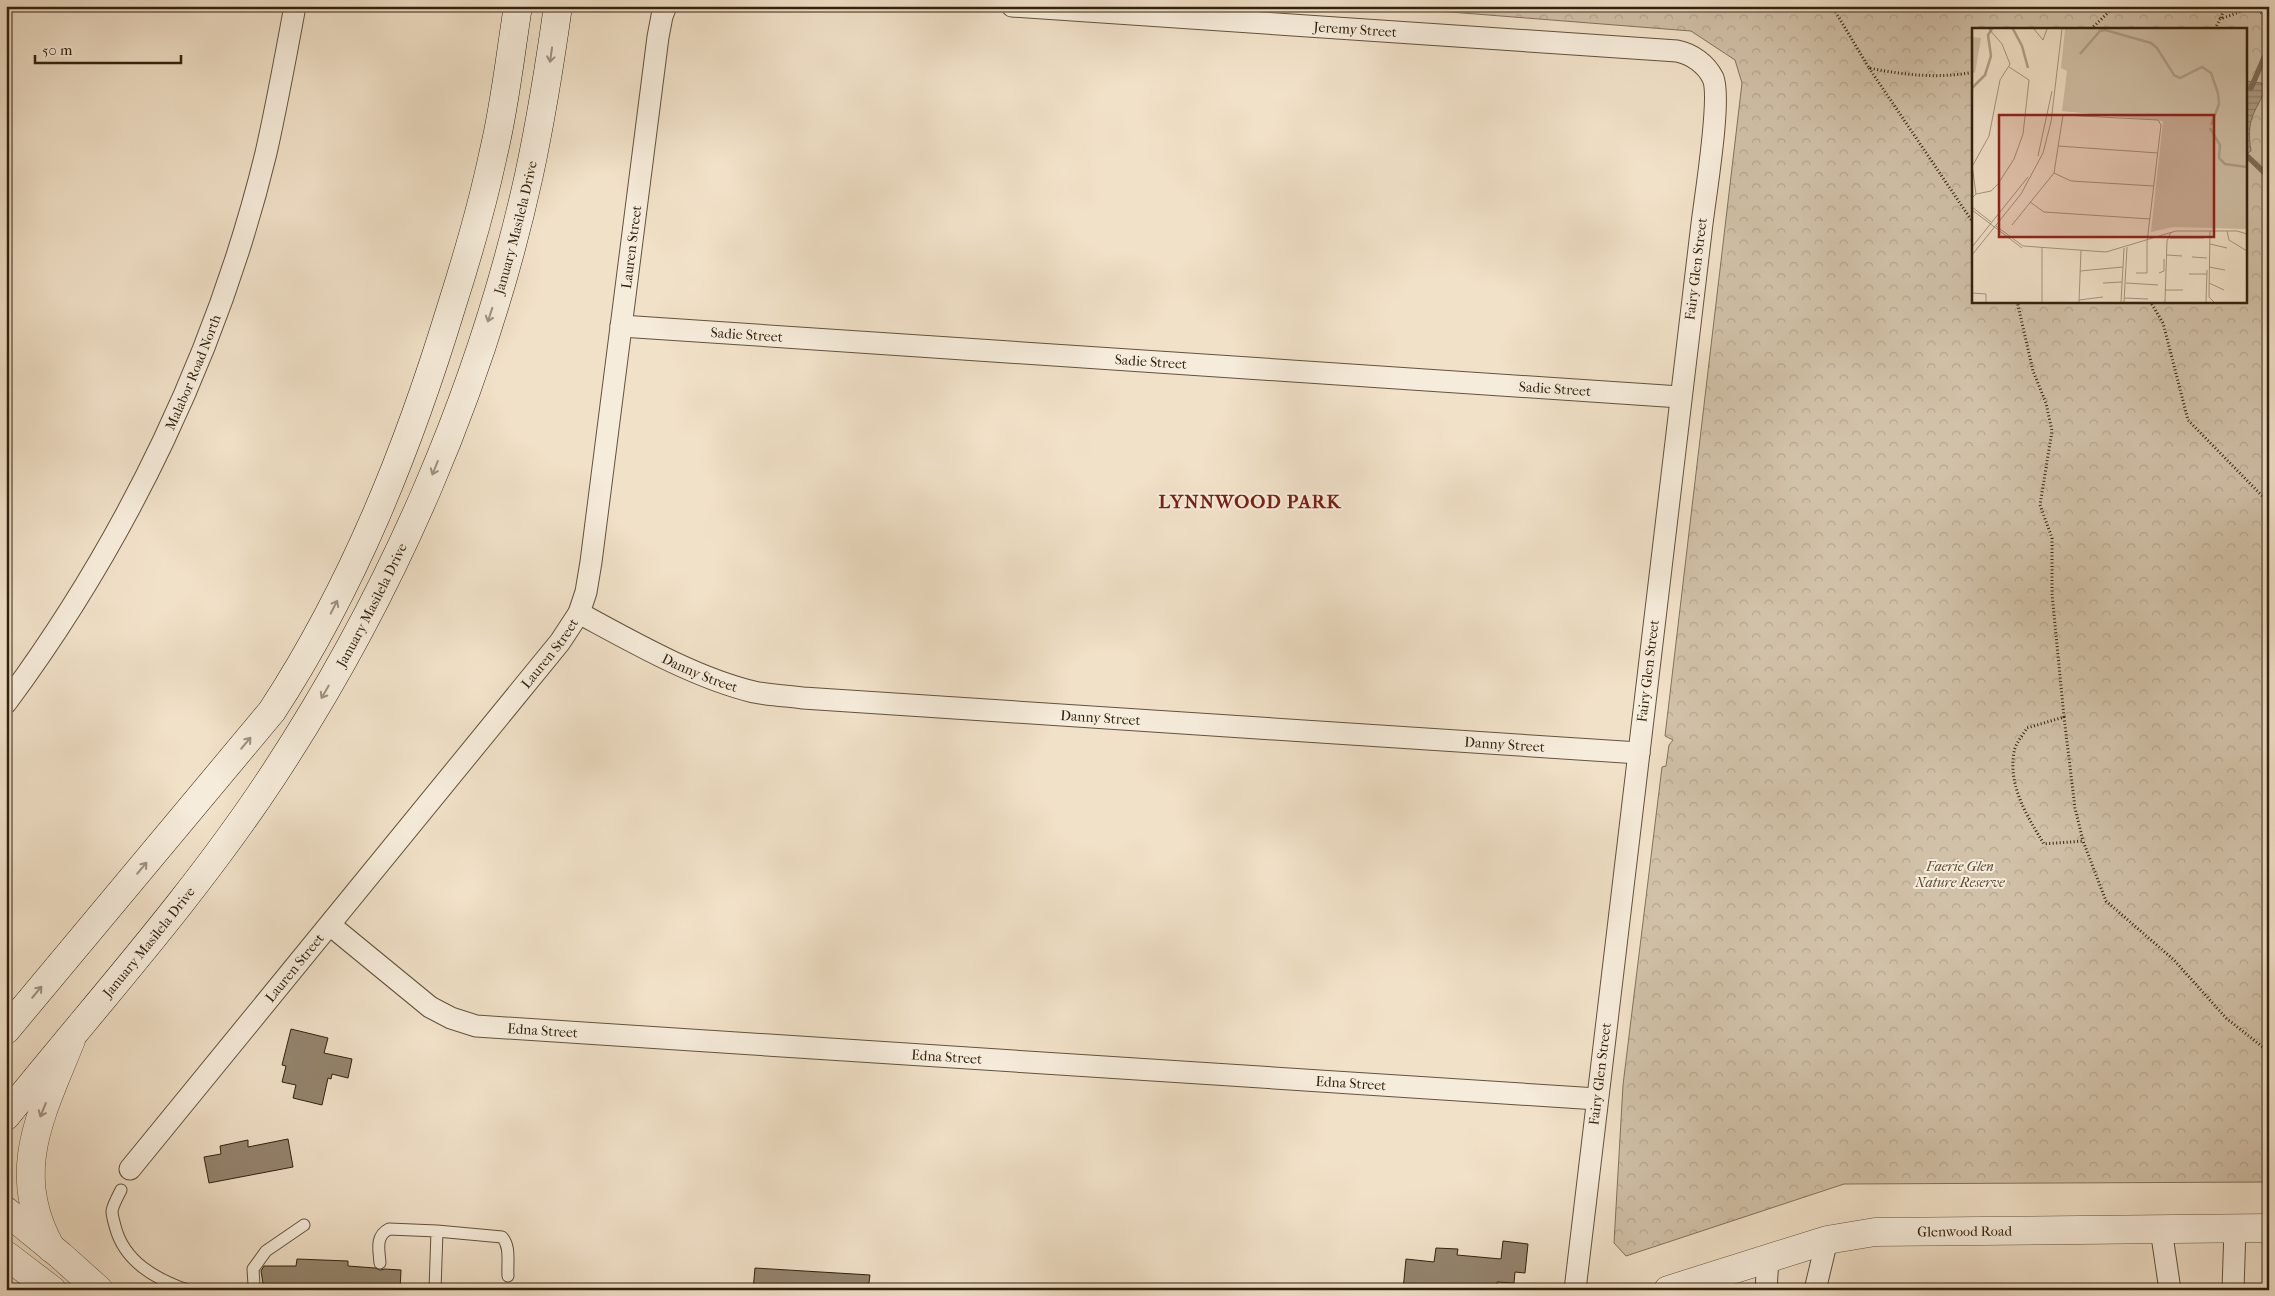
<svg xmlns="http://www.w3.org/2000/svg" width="2275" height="1296" viewBox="0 0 2275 1296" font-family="'IM FELL French Canon',serif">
  <defs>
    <pattern id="forest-crowns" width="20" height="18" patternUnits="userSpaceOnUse" patternTransform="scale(1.25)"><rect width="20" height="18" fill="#d1c1a8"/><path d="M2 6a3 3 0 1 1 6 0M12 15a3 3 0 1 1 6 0" fill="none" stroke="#b4a68f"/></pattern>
    <pattern id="water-rules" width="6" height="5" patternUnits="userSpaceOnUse" patternTransform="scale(1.25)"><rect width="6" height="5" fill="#b0a089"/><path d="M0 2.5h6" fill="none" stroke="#90826e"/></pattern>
  </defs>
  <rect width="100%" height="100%" fill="#f1e1c8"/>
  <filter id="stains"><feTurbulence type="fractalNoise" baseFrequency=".004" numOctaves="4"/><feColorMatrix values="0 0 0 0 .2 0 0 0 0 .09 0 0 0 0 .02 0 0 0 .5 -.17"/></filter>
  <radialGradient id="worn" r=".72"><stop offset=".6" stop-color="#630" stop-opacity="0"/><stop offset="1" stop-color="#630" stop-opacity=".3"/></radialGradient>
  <path fill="url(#forest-crowns)" stroke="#82725b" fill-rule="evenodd" d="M1374,6H2269V1182L1844,1184L1626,1256L1614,1243L1623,1085L1662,767L1666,766L1669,745L1673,740L1665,736L1742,83L1735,60L1691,31ZM1974,29H2246V301H1974Z"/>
  <path fill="url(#water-rules)" stroke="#7e6e58" d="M2247,81L2261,83L2267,87C2254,114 2246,119 2251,151L2246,154Z"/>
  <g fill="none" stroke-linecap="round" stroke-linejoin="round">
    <path stroke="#7e6e58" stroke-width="5.5" d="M2251,88L2269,46
      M2246,155L2269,177"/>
  </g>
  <path fill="#95856f" stroke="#32220e" d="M291,1029L328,1038L324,1053L352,1059L348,1078L332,1074L331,1079L328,1078L322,1105L293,1098L296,1085L282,1082L286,1066L282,1065Z
    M288,1139L293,1167L209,1183L204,1157L221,1154L220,1146L248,1140V1147Z
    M1503,1241L1528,1244L1525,1273L1515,1272L1514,1283L1497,1282V1288L1481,1286L1480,1290H1403L1406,1259L1434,1262L1436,1248L1458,1249L1457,1255L1501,1259Z
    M297,1259L348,1261V1266L375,1268L380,1270L385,1269L401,1270L400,1290H264L261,1271L264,1266H296Z
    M755,1268L870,1275L868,1290H753Z"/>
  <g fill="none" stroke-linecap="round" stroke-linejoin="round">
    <g stroke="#62523c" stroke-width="13">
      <path id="service" d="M121,1190C118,1196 113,1205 112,1211C112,1216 114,1222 115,1226C124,1262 156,1279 187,1290
        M437,1231L502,1237C511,1247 507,1263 508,1276
        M380,1263C379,1250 375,1236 389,1229L437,1231L435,1290
        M257,1290L254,1285L253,1269L266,1251L304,1225"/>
    </g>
    <g stroke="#62523c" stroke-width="23">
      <g id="minor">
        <path id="s1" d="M1012,6L1677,51C1692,54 1706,64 1713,78C1722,99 1704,203 1701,232L1575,1290"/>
        <path id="s2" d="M621,326L1680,397"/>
        <path id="s3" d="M579,613C631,641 695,678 754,692C770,695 787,696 803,698L1639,753"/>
        <path id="s4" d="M6,703C127,540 218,350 266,153C277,104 286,55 295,6"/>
        <path id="s5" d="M330,925L430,1007L451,1018L476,1026L1597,1099"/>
        <path id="s6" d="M130,1169L560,642L579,613L586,592L591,562L658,37L662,16L666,6"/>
        <path d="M2161,1229L2170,1290"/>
        <path d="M1766,1290L1768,1258"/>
        <path d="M1815,1290L1827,1240"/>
        <path d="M2233,1290L2235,1228"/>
      </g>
    </g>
    <g stroke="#62523c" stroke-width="29">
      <g id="tertiary">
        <path d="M6,1211L60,1255L99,1290"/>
        <path d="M51,1248C8,1172 42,1113 71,1040"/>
        <path d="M6,1255L52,1290"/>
        <path id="s7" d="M1668,1290L1827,1240L1875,1232L2269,1228"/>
      </g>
    </g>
    <g stroke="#32220e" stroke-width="29">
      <g id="secondary">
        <path d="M6,1030L272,711C353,587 408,449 451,308C467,258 482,207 493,155C505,106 510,56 518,6"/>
        <path id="s8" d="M6,1116C96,1004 193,897 272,777C392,595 482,388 529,175C541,119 550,63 558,6"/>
      </g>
    </g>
    <path stroke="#32220e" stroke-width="3" stroke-dasharray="1 2.5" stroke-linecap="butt" d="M1832,6L1869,68C1904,75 1939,79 1974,72
      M2251,8L2269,16
      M2221,18L2225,6
      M2091,29L2115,6
      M2215,29L2220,19L2251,8V6
      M1869,68L1974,224
      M2017,301L2033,371L2046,403L2052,431L2040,505L2052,538V594L2064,717L2027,728C2023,735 2015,744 2014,752C2008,786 2027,816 2044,844L2083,841L2106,901L2174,960L2226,1018L2269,1052
      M2150,301L2163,323L2188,420L2269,503
      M2064,717L2075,808L2083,841"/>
    <use href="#service" stroke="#f6ecdb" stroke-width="11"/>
    <use href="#minor" stroke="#f6ecdb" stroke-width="21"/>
    <use href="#tertiary" stroke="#f6ecdb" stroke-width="28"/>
    <use href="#secondary" stroke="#f6ecdb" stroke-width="28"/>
  </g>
  <defs><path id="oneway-shaft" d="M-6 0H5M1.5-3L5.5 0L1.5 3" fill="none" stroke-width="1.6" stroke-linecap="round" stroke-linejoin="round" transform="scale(1.25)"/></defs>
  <g stroke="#9e917f">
    <use href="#oneway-shaft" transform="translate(551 55) rotate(98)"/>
    <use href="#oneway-shaft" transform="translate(490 315) rotate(108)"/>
    <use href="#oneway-shaft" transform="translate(435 468) rotate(112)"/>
    <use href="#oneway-shaft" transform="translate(334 607) rotate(-63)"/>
    <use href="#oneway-shaft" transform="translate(325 692) rotate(120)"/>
    <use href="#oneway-shaft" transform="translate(246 743) rotate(-50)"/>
    <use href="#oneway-shaft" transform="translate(142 868) rotate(-50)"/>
    <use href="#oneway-shaft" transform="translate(37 992) rotate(-50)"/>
    <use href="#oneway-shaft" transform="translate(43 1110) rotate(112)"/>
  </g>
  <g text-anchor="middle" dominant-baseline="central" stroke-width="4" stroke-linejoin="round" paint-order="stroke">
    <g font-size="14" fill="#32220e" stroke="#f6ecdb">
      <text stroke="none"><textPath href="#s1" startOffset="344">Jeremy Street</textPath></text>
      <text stroke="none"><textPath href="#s8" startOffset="1035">January Masilela Drive</textPath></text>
      <text stroke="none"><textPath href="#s6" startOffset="1085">Lauren Street</textPath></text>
      <text transform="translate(1696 269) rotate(-83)">Fairy Glen Street</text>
      <text stroke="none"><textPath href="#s2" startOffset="126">Sadie Street</textPath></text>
      <text stroke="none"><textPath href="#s2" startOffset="531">Sadie Street</textPath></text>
      <text stroke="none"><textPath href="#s4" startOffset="381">Malabor Road North</textPath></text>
      <text stroke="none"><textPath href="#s2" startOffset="936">Sadie Street</textPath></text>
      <text stroke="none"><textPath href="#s8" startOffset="630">January Masilela Drive</textPath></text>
      <text stroke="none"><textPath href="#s6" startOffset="665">Lauren Street</textPath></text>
      <text stroke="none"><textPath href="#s3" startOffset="135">Danny Street</textPath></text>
      <text transform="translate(1648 671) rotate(-83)">Fairy Glen Street</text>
      <text stroke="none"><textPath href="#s3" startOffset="540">Danny Street</textPath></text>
      <text stroke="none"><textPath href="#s3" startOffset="945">Danny Street</textPath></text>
      <text stroke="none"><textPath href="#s8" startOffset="225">January Masilela Drive</textPath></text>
      <text stroke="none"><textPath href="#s6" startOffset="260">Lauren Street</textPath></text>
      <text stroke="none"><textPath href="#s5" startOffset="246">Edna Street</textPath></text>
      <text stroke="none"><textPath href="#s5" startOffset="651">Edna Street</textPath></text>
      <text transform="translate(1600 1074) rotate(-83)">Fairy Glen Street</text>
      <text stroke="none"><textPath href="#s5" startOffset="1056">Edna Street</textPath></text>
      <text stroke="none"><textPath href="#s7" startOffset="305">Glenwood Road</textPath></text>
    </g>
    <g font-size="14" font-style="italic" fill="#5a4a34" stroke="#f6ecdb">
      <text x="1960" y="866">Faerie Glen<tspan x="1960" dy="16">Nature Reserve</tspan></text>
    </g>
    <g font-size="19" font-weight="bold" letter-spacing="1" fill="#7a1f14" stroke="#f6ecdb">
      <text x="1250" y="502">LYNNWOOD PARK</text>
    </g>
  </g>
  <g transform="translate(1972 28)">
    <rect width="275" height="275" fill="#f1e1c8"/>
    <path d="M93,1H275V201L201,199L179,204L191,93L90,83L95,43L89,40ZM0,9L9,10L3,45L0,44Z" fill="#d1c1a8"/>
    <path fill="none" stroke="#b0a089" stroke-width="2.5" d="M41,1L50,18L56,40M108,26L128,3L133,2L179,15L185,20L202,47L208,50L230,39L239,45L246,65L247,76L239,97M0,60L13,47L19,28L16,7L20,1M238,100L248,117L247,130L253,136L275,139"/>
    <path fill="none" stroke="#a5957e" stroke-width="1" d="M62,1L71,12L75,1M86,118L186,125M66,128L80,63M0,137L4,166M1,137L17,108L28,52L38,36L30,16L17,1M82,145L99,153L182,158M0,170L4,166L19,163L26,156L42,131L51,106L57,52L37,39M58,174L72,184L178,191M0,179L19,194M0,182L50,220M40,197L82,145L91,87L186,92L189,97L175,214V245H164M24,198L51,218L134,224L204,203H265L275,206M238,203L237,269L242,274M255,203L257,212L275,223M198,210H232M238,216L255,220M0,219L56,149M0,227L49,166L71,125L79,94L90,1M195,227L210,228M220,229L235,230M237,239L253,242M108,243L151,239M187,245L192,243V231M217,246H235M131,255L150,254M154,255L186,257M237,255L252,262M193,262H211M0,265L14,266V274M152,270L176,271M107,272L131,269M70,274V219M107,274L109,222M149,274L152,220M152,274L155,219M193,274L195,213L199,204M234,274L235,242"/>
    <path fill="#8f2418" fill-opacity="0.15" stroke="#8f2418" stroke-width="2.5" d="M27,87H242V209H27Z"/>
    <rect width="275" height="275" fill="none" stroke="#32220e" stroke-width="2.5"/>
  </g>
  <rect width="2275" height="1296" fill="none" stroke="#f1e1c8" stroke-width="25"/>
  <rect x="8" y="8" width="2260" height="1281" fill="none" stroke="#32220e" stroke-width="2.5"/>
  <rect x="12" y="12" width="2250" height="1271" fill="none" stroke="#32220e"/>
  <path d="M35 55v8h146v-8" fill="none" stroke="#32220e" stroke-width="2.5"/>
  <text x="42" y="55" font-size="15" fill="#32220e" stroke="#f6ecdb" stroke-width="4" paint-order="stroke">50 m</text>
  <rect width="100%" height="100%" filter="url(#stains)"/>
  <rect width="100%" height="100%" fill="url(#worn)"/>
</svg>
